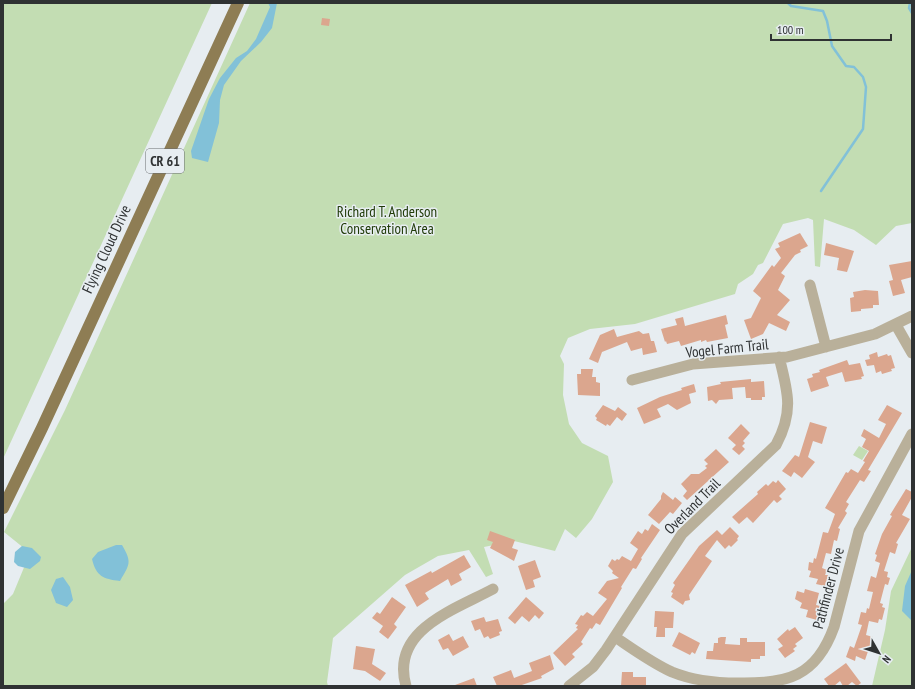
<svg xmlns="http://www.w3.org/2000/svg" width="915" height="689" viewBox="0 0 915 689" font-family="'PT Sans Narrow',sans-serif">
  <rect width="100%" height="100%" fill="#e7edf1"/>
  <path fill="#c3ddb3" d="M3,3H212L3,459Z
    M250,3H912V223L896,226L876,245L854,230L824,219L820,267L815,266L813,220L808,218L783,224L763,263L758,265L753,274L738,284L735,294L635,324L590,329L568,338L560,356L564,364L563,395L569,424L582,443L608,456L613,482L592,519L576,538L565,529L555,551L514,541L484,547L493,574L486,577L469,550L438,556L405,575L333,638L327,682L328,686H3V604L13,594L30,553L4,532L65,410Z
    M859,446L868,451L862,460L853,455Z
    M912,547V686H872L885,630L891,591Z"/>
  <path fill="#82c1d8" d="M268,3H277L272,28L261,42L241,61L224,85L220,100L219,123L208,162L192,158L191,151L209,99L220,78L236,58L247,51L256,39L270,7Z
    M116,545H122C132,562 130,564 120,581C103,579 96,576 92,559L98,552Z
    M22,546L32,548L41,557L40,561L30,569L18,566L14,562L15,552Z
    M912,570V621L902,611L905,586Z
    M63,577L70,587L73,600L67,607L56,603L51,590L56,579Z"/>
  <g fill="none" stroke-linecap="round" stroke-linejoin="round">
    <path stroke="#82c1d8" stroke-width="2.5" d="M788,3L791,6L823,11L827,21L832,46L846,66L854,67L863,77L866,87L863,129L821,191
      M910,3L909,8L912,13"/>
  </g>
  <path fill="#dba68e" d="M322,18L330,19L329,26L321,25Z
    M800,233L808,246L800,250L801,252L795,255L781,273L785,276L778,290L790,300L777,315L790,322L786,331L769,323L763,334L751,339L744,320L751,318L761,298L753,291L772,265L774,267L781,258L775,249L780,247L778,243Z
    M826,243L854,251L847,272L837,270L839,258L824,255Z
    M912,261V277L901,280L905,293L893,296L889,281L893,280L889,265Z
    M865,290L878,291L879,305H873V308L861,309V311L851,312L850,298L854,297L853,292Z
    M726,315L728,324L725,325L728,338L707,342L706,340L701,342V340L681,346L679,341L667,344L666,341L665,342L661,329L677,325L675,319L683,317L685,326Z
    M614,329L617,337L639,331L643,334L649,333L651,341H654L657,352L643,355L642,348L631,351L627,342L602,352L598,363L589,359L600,335Z
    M877,352L878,357L887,354L888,356L891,355L895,368L891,369L892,371L882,374L881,371L876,373L874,365L867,366L865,360L870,359L869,355Z
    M847,360L849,365L860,363L864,376L861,377L862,379L845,382L842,372L826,377L829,386L811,392L807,379L813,377L812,374L820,372L819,370Z
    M581,369H593L592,377H596V382L600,383V396L578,395L577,374H581Z
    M751,379V382L764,381L765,397H762V400H751V398H746L745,387L732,388L733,399L719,400L716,404L712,400L708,401L707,387L721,384L720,382Z
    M694,384L696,392L689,394L691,403L677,410L668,404L657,409L661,417L644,424L637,408L660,397L682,390L681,388Z
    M603,405L615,411L618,407L627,414L622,421L617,417L610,426L607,424L606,426L596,420L597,418L595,416Z
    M887,405L902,413L868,470L871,471L864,482L860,480L846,502L849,504L845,511L847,513L838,528L840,529L837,541L834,540L831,554L826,553L822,568L827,570L825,575H828L825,586L816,584L818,579L809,577L811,571L808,570L809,562L813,563L814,558L816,559L823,532L828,533L835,514L825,508L846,472L848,473L851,469L858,473L865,462L863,461L869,451L862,447L866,439L861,436L864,429L879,438L886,424L878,420Z
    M810,422L827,427L822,444L813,441L808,457L815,462L802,478L794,472L791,477L782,471L795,455L799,457Z
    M741,424L750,433L743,441L745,443L742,446L745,449L739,455L732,449L736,445L728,438Z
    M716,449L729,462L687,500L683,496L687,491L681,484L691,474H699L707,468L705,466L708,464L704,460Z
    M778,480L786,489L779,496L782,499L777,503L774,500L753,523L747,517L739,524L732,517L758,494L757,492L766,484L768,486L773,481L776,483Z
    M906,489L912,492V497L902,515L910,519L896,543L898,544L895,554L890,552L884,571L888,572L887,577L890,578L888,585L885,584L880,603L883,604L882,607L885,608L882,620L879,619L878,623L869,621L866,635L873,637L865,660L856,656L855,661L846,657L850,646L854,648L862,625L858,624L861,612L866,613L867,608L869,609L873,592L867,591L871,576L876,578L880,563L875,561L877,555L875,554L882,534L892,516L890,515Z
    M663,492L673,500L675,497L682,503L673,514L670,512L659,524L648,515L661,499V496Z
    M652,524L660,530L641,558L642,559L636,569L633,568L621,587L622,588L600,625L596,623L592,629L590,628L581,642L583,644L572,654L575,657L565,666L553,653L578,629L576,628L578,625L575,624L581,615L583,616L587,612L593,616L607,599L598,593L607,581L619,578L612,573L613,571L608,566L612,559L615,561L617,559L619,560L622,556L631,561L638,549L630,543L638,531L642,534L645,529L648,531Z
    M730,527L739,536L737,539L738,540L731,547L729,545L725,549L717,540L705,556L712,561L689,595L690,600L685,601L683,605L671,597L673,593L671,592L675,585L673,583L699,546L717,530L722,535Z
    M490,531L515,540L512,548L518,550L514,561L490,548L493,542L487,540Z
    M464,555L471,567L459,574L462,580L451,586L448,579L425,593L429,599L417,607L405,585L431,571L432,573Z
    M535,560L541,577L533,580L535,587L526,590L518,566Z
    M805,589L819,593L816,605L820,606L817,620L806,617L808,610L800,608L802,603L795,599L797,591L804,593Z
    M392,597L406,607L394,624L397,627L388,639L379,632L383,626L372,618L377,612L380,614Z
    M526,597L544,613L539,619L535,615L529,622L522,616L515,624L508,618Z
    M655,611L674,612L673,628H665V637H656L657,627H654Z
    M484,617L486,622L498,619L502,631L499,632L500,635L490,639L488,636L484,638L480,629L475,631L471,621Z
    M795,627L803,638L795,644L797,646L793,649L795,651L785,658L778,649L783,646L777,639L788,629L789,631Z
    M679,632L700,643L695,654L692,652L690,655L672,646Z
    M449,634L453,641L463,636L469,647L453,656L448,648L443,650L438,640Z
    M721,637H726L725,644L740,645V638H747V642H765V656H760V659H751V662L706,659L707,651H713L714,643H718V638Z
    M356,646L375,649L372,664L386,673L380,681L365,671L353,669Z
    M550,655L554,669L541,676L542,678L519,686H497L493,677L511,670L514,678L532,671L529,663Z
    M846,663L861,683L857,686L852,682L847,686H843L840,681L834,686H829L824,679Z
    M622,672H633V677H646V686H621Z
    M474,678L477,686H455V685Z"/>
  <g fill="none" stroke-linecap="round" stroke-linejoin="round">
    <path stroke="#b9b09a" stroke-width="11" d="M810,285L826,347
      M896,325L912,353
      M632,380L693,364L787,357L875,334L912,316
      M615,637C633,649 652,663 672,672C694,681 715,683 738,683C787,684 816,677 834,627L859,531L912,434
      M406,686C390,630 454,610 493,589
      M569,686L593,667L606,650L682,534L776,445C794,412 788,392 779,357"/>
    <path stroke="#8e7d54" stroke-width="12" d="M3,508L42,428L238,3"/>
  </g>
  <g text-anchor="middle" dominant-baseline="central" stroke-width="3" stroke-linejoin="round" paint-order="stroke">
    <rect fill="#e7edf1" stroke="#666a6c" stroke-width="1" x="146" y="149" width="38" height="24" rx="3"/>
    <g font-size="14" font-weight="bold" fill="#2f3233">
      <text x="165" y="161">CR 61</text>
    </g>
    <g font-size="15" fill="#203b08" stroke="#e7edf1">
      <text x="387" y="211">Richard T. Anderson<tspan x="387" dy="17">Conservation Area</tspan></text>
    </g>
    <g font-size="15" fill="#2f3233" stroke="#e7edf1">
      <text transform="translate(106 249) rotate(-65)">Flying Cloud Drive</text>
      <text transform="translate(727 348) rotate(-6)">Vogel Farm Trail</text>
      <text transform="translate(692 506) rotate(-45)">Overland Trail</text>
      <text transform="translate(828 588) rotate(-75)">Pathfinder Drive</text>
    </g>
  </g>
  <rect width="915" height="689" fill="none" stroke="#2f3233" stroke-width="8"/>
  <g transform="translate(879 653) rotate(129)" stroke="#e7edf1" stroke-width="3" paint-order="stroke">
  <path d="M0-3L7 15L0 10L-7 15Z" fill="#2f3233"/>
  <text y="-6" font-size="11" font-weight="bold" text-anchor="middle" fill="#2f3233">N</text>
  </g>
  <path d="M771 34v6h120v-6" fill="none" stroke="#2f3233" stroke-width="2"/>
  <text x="777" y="34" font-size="12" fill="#2f3233" stroke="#e7edf1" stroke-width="3" paint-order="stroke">100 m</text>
</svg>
